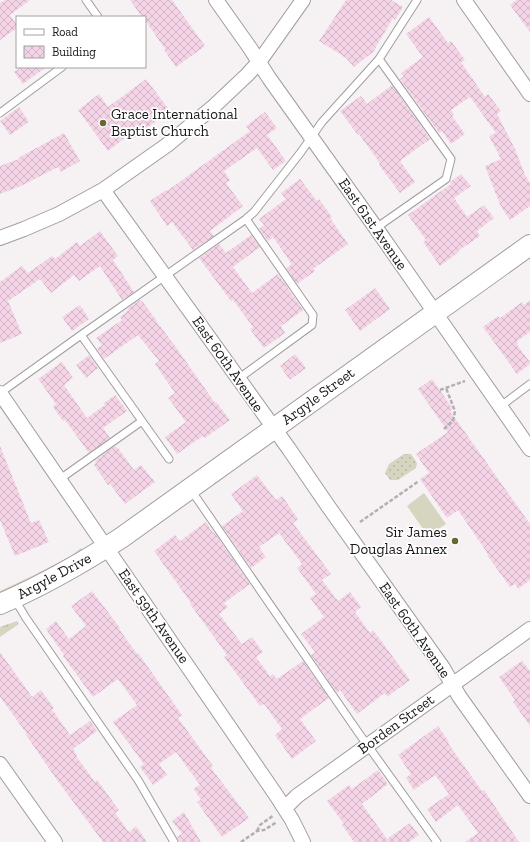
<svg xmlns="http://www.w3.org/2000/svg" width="530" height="842" viewBox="0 0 530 842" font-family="'Zilla Slab',serif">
  <defs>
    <pattern id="grass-tufts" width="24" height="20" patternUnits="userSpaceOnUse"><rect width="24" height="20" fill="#d6d5bf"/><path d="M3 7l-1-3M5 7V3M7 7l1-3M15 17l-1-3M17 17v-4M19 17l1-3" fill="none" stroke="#b7b6a3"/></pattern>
    <pattern id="park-dots" width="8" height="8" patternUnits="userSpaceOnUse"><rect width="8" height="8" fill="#d6d5bf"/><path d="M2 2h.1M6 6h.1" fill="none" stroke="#b7b6a3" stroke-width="1.8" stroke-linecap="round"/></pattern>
    <pattern id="building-cross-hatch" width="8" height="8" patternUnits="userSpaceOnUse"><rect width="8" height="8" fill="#f4d4e6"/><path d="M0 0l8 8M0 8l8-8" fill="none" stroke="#d0b5c5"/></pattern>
  </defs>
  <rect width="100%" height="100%" fill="#f6f2f4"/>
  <path fill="url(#grass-tufts)" d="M81,548L83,551L70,560L0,594V591L32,576L71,556Z
    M17,621L19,624L0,637V627Z"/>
  <path fill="url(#park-dots)" d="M404,454H411L417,463L416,468L398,480H390L385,473L389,464Z"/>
  <path fill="#d6d5bf" d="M424,493L446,524L428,536L407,506Z"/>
  <path fill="url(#building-cross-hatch)" d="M5,0H30L10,15L17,25V28L0,40V1L1,3Z
    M130,0H172L205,46L176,67L164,50L165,49L145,20V17H142Z
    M346,0H391L403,7L395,20L393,18L373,52L354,67L346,58L319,41Z
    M517,0H530V32L510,5Z
    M429,17L448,43L451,41L465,60L461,62L485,97L488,94L501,111L497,114L515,149L525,175L530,183V206L510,220L501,207L485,166L501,159L489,136L496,133L470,97L451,110L454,114L452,116L465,134L451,144L442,131L439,133L400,79L404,76L401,73L423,57L406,34Z
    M22,67H46L23,84L14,72Z
    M146,79L170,111L132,139L129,135L108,151L78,110L99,94L108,107Z
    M392,85L430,139L400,161L415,182L400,193L379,165L380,164L374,155L359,134L358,135L340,111L361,96L367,104Z
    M19,107L29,122L10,135L0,121Z
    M265,112L277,128L267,135L286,161L273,170L257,148L224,171L230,180L226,183L243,206L210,231L214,236L193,250L172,222L167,226L150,201L166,190L167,191L250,131L246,126Z
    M64,133L80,161L61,172L58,167L21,186L0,194V166L19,159L18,158Z
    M461,174L471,186L454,198L467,217L484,205L494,218L477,231L480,236L458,251L459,252L440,266L423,242L426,240L408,215L451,184L450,182Z
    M300,179L317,201L319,199L332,217L330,218L348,244L313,269L315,271L297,284L286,268L291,265L290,264L291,263L273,237L268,241L259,229L264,225L259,219L286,199L281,193Z
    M100,231L118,256L113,260L134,292L122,300L100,266L79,281L74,275L51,293L40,279L8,301L22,334L0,343V282L22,266L28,273L52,256L55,259L77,242L80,246Z
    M251,235L260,247L233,267L252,293L278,274L303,310L281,326L285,333L264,348L250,329L253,327L233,300L231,301L199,258L219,244L226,253Z
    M375,288L390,309L360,331L345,310Z
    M140,300L141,302L142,301L157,321H156L173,343L215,403L216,402L230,420L205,438L203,436L177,454L165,437L186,422L168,398L175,393L155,364L159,361L138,335L104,359L97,349L102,345L96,338L122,320L120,317L129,310L127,309Z
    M530,300V332L517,341L518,344L517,345L530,362V364L517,374L483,327L498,316L500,318L522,302L524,305Z
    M80,305L89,319L72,331L62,317Z
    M295,354L306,368L290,380L280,366Z
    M89,355L98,368L86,378L76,365Z
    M62,362L73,378L64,385L87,418L105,405L104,403L115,395L127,411L103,428L110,438L89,453L65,420L63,421L53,407L56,404L38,379Z
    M432,379L453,409L450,411L530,524V580L518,589L515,584L510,587L487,555L488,554L458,510L447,518L420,479L429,473L416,454L448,432L418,389Z
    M0,446L31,523L39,520L49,542L15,556L0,520Z
    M115,446L117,448H118L134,470L141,465L155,482L125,504L110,484L108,485L94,465L96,463L95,461Z
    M257,475L276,500L282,496L298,519L293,523L331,574L322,580L338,601L350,592L361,607L355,612L370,633L373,630L410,680L387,697L385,693L357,714L340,690L337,693L311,655L315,652L301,634L324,617L310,598L316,594L297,568L302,564L279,533L259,547L266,557L251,568L222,526L243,511L231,494Z
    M206,522L213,533L214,532L250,584L224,603L228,607L219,614L242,644L252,637L263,652L256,657L270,676L273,674L277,679L303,661L329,698L300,719L316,741L292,759L275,735L282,729L264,704L260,706L224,657L227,655L190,604L191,603L154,551L175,535L180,541Z
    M92,591L120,628L119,629L137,654L138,653L182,715L178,718L213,766L211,768L249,818L222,837L197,802L201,800L194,789L200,785L176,752L159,764L167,775L153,785L140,767L144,764L113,722L137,705L118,679L93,697L63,656L64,655L46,629L56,621L69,639L86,626L71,606Z
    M0,652L32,697L41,690L54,708L52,709L70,735L90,721L97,731L73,749L77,756H76L95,782L97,780L119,810L115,813L129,832L136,826L147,842H103L57,780L26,735L27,734L0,697Z
    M522,661L530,671V726L513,702L515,700L499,677Z
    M438,726L449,742L448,743L464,766L482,791L484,790L498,811L519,842H465L478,833L458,805L436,822L427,809L449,794L435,775L414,790L406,778L411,774L398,755Z
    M378,770L388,784L362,804L387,839L410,823L419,835L409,842H354L342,825L344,824L327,801L349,785L352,789Z
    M184,812L201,842H179L177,837L182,834L172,821Z"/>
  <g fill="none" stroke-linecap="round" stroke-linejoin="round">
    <g stroke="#a09d9f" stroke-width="9">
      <path id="lane" d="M86,0L98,17
        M0,113L62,67
        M376,228L446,179L451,159L379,59
        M81,335L142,421L169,459
        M238,379L312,325L313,315L246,219
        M0,393L81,335L246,219L254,212L301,152L322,122L379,59L417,0
        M501,406L530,384
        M60,479L142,421
        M191,490L358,732L437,842
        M14,598L26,618L138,780L174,842"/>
    </g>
    <g stroke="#a09d9f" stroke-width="16">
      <path id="street" d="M216,0L250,48L269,78L376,228L530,449
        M464,0L530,94
        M103,190L289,449L328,506L443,668L459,696L530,796
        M0,238L24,229L59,214L103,190L167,145L212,108L247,75L259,62L303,0
        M0,393L276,795L292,820L303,842
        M0,764L55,842
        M285,808L297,796L530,629"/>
    </g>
    <g stroke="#a09d9f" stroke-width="22">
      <path id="secondary" d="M0,604C42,586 82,563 121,538L530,245"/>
    </g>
    <path stroke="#b2afb0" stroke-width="2.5" stroke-dasharray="4 2" stroke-linecap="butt" d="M440,390L465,381
      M444,429L453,421L455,411L446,388
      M360,522L419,481
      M257,831L260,825L274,815
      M241,842L257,831L264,830L277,822"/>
    <use href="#lane" stroke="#fff" stroke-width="7"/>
    <use href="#street" stroke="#fff" stroke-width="14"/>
    <use href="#secondary" stroke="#fff" stroke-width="20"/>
  </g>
  <g fill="#6a6633" stroke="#fff" stroke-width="1.5">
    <circle cx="103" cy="123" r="4"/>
    <circle cx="455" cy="541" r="4"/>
  </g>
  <g text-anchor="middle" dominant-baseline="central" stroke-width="3.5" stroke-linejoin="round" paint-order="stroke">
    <g font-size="15" fill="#171617" stroke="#fff" text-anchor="start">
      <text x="111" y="114">Grace International<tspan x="111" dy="17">Baptist Church</tspan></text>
      <text x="447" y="532" text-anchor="end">Sir James<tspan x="447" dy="17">Douglas Annex</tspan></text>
    </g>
    <g font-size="15" fill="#171617" stroke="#fff">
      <text transform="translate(373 224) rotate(55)">East 61st Avenue</text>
      <text transform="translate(228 364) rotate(55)">East 60th Avenue</text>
      <text transform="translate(318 396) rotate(-36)">Argyle Street</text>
      <text transform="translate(54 576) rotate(-28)">Argyle Drive</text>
      <text transform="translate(154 616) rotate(55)">East 59th Avenue</text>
      <text transform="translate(415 630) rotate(55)">East 60th Avenue</text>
      <text transform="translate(396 724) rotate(-36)">Borden Street</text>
    </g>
  </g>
  <rect x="16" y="16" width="130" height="52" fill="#ffffff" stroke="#a2a2a2"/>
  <rect x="24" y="29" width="20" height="6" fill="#ffffff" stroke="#a2a2a2"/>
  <text x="52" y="36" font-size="12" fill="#171617">Road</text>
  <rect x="24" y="46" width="20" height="12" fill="url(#building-cross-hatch)" stroke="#a2a2a2"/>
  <text x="52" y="56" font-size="12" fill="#171617">Building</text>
</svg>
